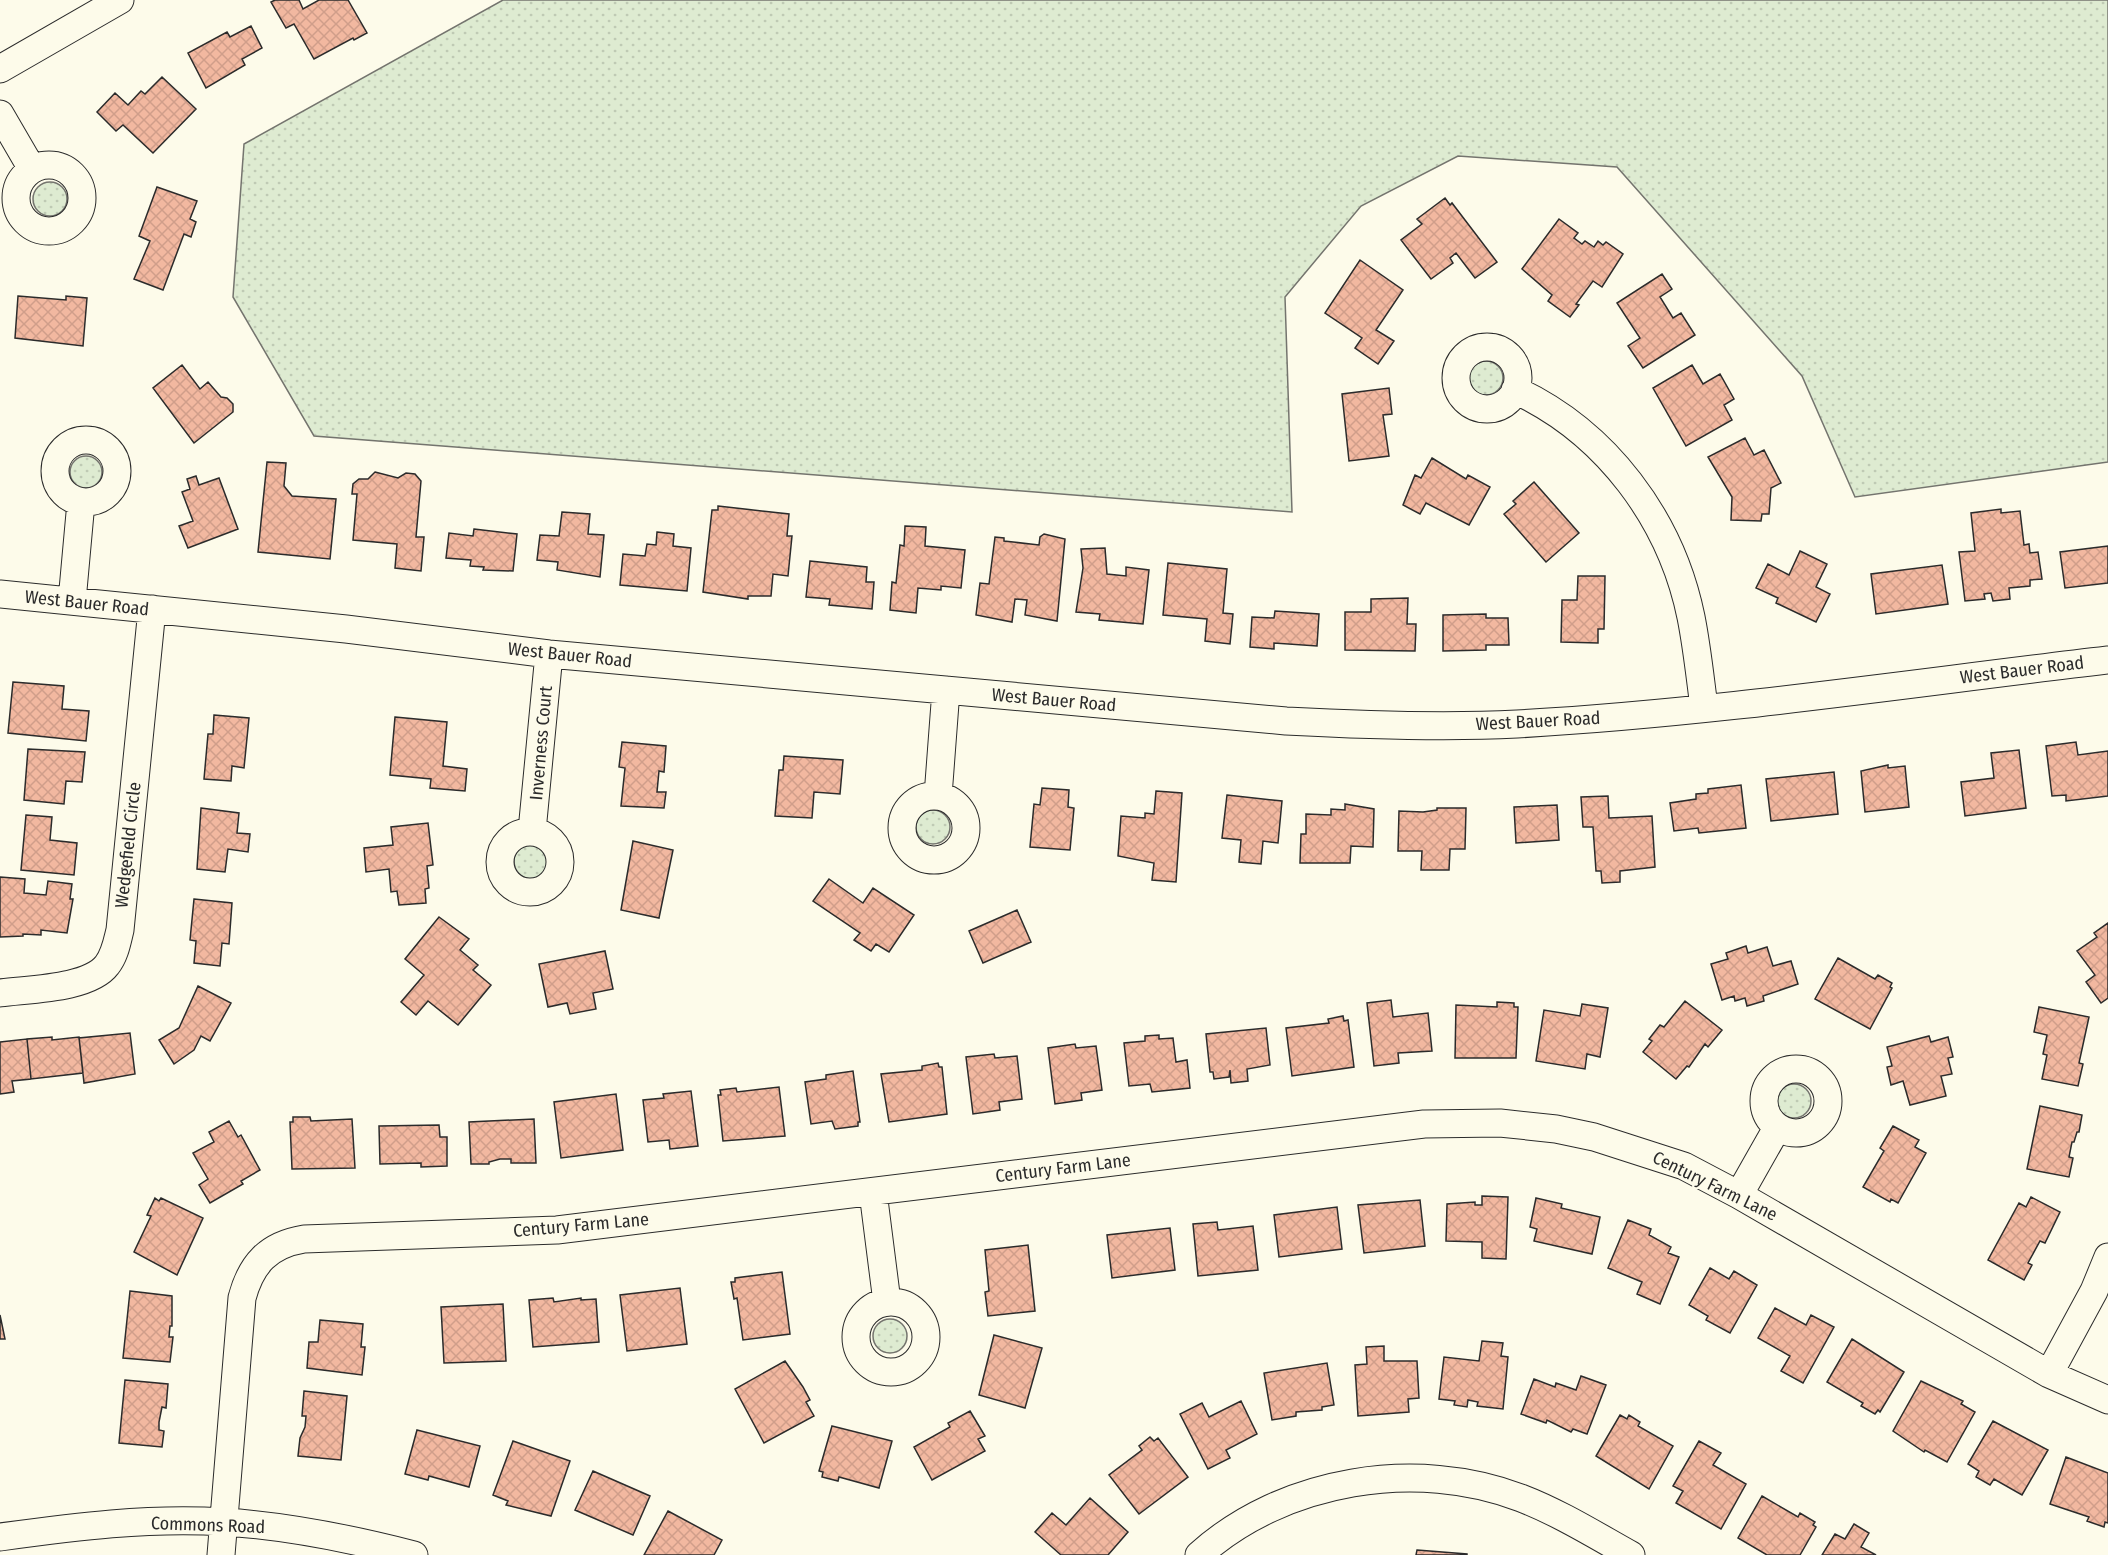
<svg xmlns="http://www.w3.org/2000/svg" width="2108" height="1555" viewBox="0 0 2108 1555" font-family="'Fira Sans Condensed',sans-serif">
  <defs>
    <pattern id="grass-dots" width="8" height="8" patternUnits="userSpaceOnUse" patternTransform="scale(1.5)"><rect width="8" height="8" fill="#deebd1"/><path d="M2 2h.1M6 6h.1" fill="none" stroke="#bfcab4" stroke-width="1.8" stroke-linecap="round"/></pattern>
    <pattern id="building-cross-hatch" width="8" height="8" patternUnits="userSpaceOnUse" patternTransform="scale(1.5)"><rect width="8" height="8" fill="#f2b8a0"/><path d="M0 0l8 8M0 8l8-8" fill="none" stroke="#d09e8a"/></pattern>
  </defs>
  <rect width="100%" height="100%" fill="#fdfbea"/>
  <path fill="url(#grass-dots)" stroke="#74746e" stroke-width="1.5" d="M503,0H2108V462L1855,497L1802,376L1617,167L1458,156L1361,206L1285,297L1292,512L314,436L233,297L244,144Z
    M33 199a17 17 0 1 1 34 0a17 17 0 1 1-34 0Z
    M1469 378a17 17 0 1 1 34 0a17 17 0 1 1-34 0Z
    M70 472a16 16 0 1 1 32 0a16 16 0 1 1-32 0Z
    M916 827a17 17 0 1 1 34 0a17 17 0 1 1-34 0Z
    M514 861a18 18 0 1 1 36 0a18 18 0 1 1-36 0Z
    M1777 1101a17 17 0 1 1 34 0a17 17 0 1 1-34 0Z
    M873 1336a17 17 0 1 1 34 0a17 17 0 1 1-34 0Z"/>
  <path fill="url(#building-cross-hatch)" stroke="#2b2b2b" stroke-width="1.5" d="M275,0H299L303,9L319,0H348L367,33L354,40L353,38L314,59L294,24L286,28L271,2Z
    M251,26L262,48L242,59L245,65L206,88L188,53L227,32L230,37Z
    M162,77L196,109L153,153L123,125L116,131L97,112L115,93L128,105L141,91L145,94Z
    M157,187L197,201L190,219L196,222L191,237L184,234L163,290L134,279L150,241L139,236Z
    M1445,198L1450,205L1452,203L1497,262L1475,278L1456,253L1450,258L1453,263L1431,279L1401,240L1422,224L1417,219Z
    M1559,219L1578,233L1574,238L1582,244L1585,241L1594,247L1598,241L1603,245L1606,242L1623,254L1602,287L1593,281L1576,304L1579,305L1570,317L1548,301L1552,295L1522,269Z
    M1360,260L1403,290L1376,330L1394,341L1378,364L1355,348L1362,338L1325,313Z
    M1662,274L1672,289L1660,297L1673,318L1681,313L1695,335L1643,368L1628,346L1640,338L1617,303Z
    M18,296L66,300V296L87,298L83,346L15,338Z
    M182,365L200,389L208,382L221,397L227,398L233,404V412L194,443L153,388Z
    M1692,365L1703,384L1720,374L1734,399L1724,405L1732,420L1686,446L1653,388Z
    M1389,388L1392,414L1383,415L1389,456L1349,461L1342,394Z
    M1745,438L1754,455L1764,450L1781,483L1771,488L1769,514H1762L1761,521L1731,520L1732,497L1708,457Z
    M1432,458L1466,479L1468,475L1490,487L1469,525L1426,503L1420,514L1403,505L1415,475L1421,478Z
    M267,462L286,463L284,486L292,496L336,499L330,559L258,552Z
    M375,472L398,478L406,473L415,474L421,481L416,537H424L421,571L395,568L397,544L353,540L357,494H352L353,484L359,479H368Z
    M196,476L199,485L219,478L238,529L188,548L179,526L193,521L182,492L190,489L187,479Z
    M1534,482L1579,533L1546,562L1504,514L1516,504L1513,501Z
    M718,506L789,514L787,536H792L788,576L773,574L771,596H748V599L703,592L712,510H718Z
    M2001,509V513L2020,511L2024,545L2029,544L2030,553L2038,552L2042,579L2030,580V586L2009,588L2010,599L1993,601L1991,593L1984,594L1985,599L1965,601L1959,552L1975,551L1971,513Z
    M562,512L590,514L588,534L604,535L600,577L557,570L558,562L537,560L540,535L559,536Z
    M905,526L926,527L925,546L965,550L961,588L941,586V590L918,588L916,613L890,610L892,582L896,583L900,545L904,546Z
    M474,529L517,534L513,571L483,570L484,567L470,566L471,560L446,558L449,533L473,536Z
    M657,532L674,534L673,546L691,548L687,591L620,585L623,554L645,556L647,544L656,545Z
    M1044,534L1065,539L1057,621L1025,615L1027,600L1015,599L1012,622L976,615L980,583L989,584L995,537L1004,538V541L1039,545L1040,537Z
    M2108,546V583L2065,588L2060,552Z
    M1105,548L1107,574L1126,576V567L1149,570L1143,624L1099,620L1100,614L1076,612L1083,568L1081,549Z
    M1800,551L1827,564L1816,587L1830,594L1816,622L1776,603L1778,598L1756,588L1768,564L1789,575Z
    M810,561L867,567L866,582H874L872,609L829,605L830,599L806,597Z
    M1168,563L1227,569L1223,613L1233,614L1230,644L1205,641L1207,619L1163,615Z
    M1942,565L1948,604L1876,614L1871,574Z
    M1578,576H1605L1604,629H1598V643L1561,642L1562,600H1577Z
    M1408,598L1407,624H1416L1415,651L1345,650V612H1371V599Z
    M1275,611L1319,614L1317,646L1274,643V649L1250,647L1252,617L1274,618Z
    M1486,614V618H1508L1509,645H1486V650L1443,651V615Z
    M13,682L64,686L62,709L89,711L86,741L8,733Z
    M214,715L249,718L244,768L232,766L231,781L204,779L208,734H213Z
    M395,717L447,722L443,766L467,769L465,791L430,788L431,779L390,775Z
    M622,742L666,746L664,772L659,771L657,792H666L664,808L621,806L625,768L619,767Z
    M2076,742L2078,755L2108,751V796L2066,801V795L2052,796L2046,746Z
    M28,749L85,752L82,782L66,781L64,804L24,800Z
    M2019,750L2026,808L1965,816L1961,782L1994,778L1991,753Z
    M784,756L843,760L840,794L814,792L812,818L775,816L779,770H783Z
    M1888,765V768L1905,766L1909,807L1865,812L1861,771Z
    M1834,772L1838,814L1771,821L1766,779Z
    M1741,785L1746,828L1699,833L1698,828L1674,831L1670,803L1696,799V794L1708,793V789Z
    M1042,788L1069,790L1068,807L1074,808L1070,850L1030,847L1034,804L1040,805Z
    M1156,791L1182,793L1176,882L1152,880L1154,863L1118,856L1121,816L1145,818V813L1154,814Z
    M1227,795L1282,801L1278,843L1263,841L1261,864L1239,862L1241,840L1222,838Z
    M1608,796L1609,818L1652,816L1655,867L1620,871V882L1602,883L1601,871H1596L1593,827H1583L1581,797Z
    M1345,804L1374,809L1373,847L1351,846L1350,863H1300L1301,834H1306V814L1331,815V809L1345,810Z
    M1557,805L1559,840L1516,843L1514,807Z
    M201,808L239,813L237,833L250,834L248,852L228,849L225,872L197,869Z
    M1437,808H1466L1465,849H1450L1449,870H1421L1422,851H1398L1399,811L1423,812L1437,810Z
    M26,815L52,817L50,840L77,843L74,875L21,870Z
    M428,823L433,865L427,866L429,888L425,889L426,903L399,905L397,891L391,892L389,869L366,872L364,848L393,845L391,827Z
    M633,841L673,850L659,918L621,910Z
    M0,877L25,879L24,893L46,895L48,881L72,884L70,899H73L67,933L41,930V935L23,934V936L0,937Z
    M829,879L863,903L873,888L914,915L889,952L876,944L871,951L854,940L860,933L813,901Z
    M194,899L232,903L229,944L222,943L220,966L194,963L196,941L190,940Z
    M1017,910L1031,942L983,963L969,931Z
    M439,917L469,939L460,950L478,965L473,970L491,985L458,1025L428,1001L416,1015L401,1002L424,975L405,959Z
    M2108,923V998L2101,1003L2086,982L2095,975L2077,951L2097,937L2094,933Z
    M1746,946L1748,953L1767,947L1773,966L1791,961L1798,984L1763,996L1764,1001L1747,1006L1745,998L1735,1001L1734,996L1722,1000L1711,964L1728,959L1726,953Z
    M605,951L613,989L593,993L596,1009L570,1014L567,1003L548,1007L539,964Z
    M1838,958L1875,979L1878,975L1892,983L1890,987L1892,988L1870,1029L1815,999Z
    M198,986L231,1003L210,1041L201,1036L194,1050L174,1064L159,1040L179,1028Z
    M1391,1000L1393,1017L1428,1013L1432,1051L1398,1053L1399,1063L1374,1066L1367,1003Z
    M1685,1001L1722,1030L1708,1047L1705,1044L1689,1067L1687,1066L1676,1079L1643,1052L1652,1041L1649,1039L1660,1025L1664,1027Z
    M1497,1002L1514,1003V1007H1518L1516,1058H1455L1456,1005L1497,1007Z
    M1582,1004L1608,1008L1600,1057L1587,1054L1585,1069L1536,1061L1544,1010L1580,1016Z
    M2039,1007L2089,1017L2079,1063L2083,1064L2078,1086L2042,1079L2047,1055L2043,1054L2047,1035L2034,1032Z
    M1343,1016L1344,1021L1348,1020L1354,1067L1292,1076L1286,1028L1329,1023L1328,1019Z
    M1266,1028L1270,1065L1247,1069L1248,1081L1231,1083L1230,1070L1229,1077L1214,1079L1213,1072H1210L1206,1034Z
    M130,1033L135,1074L84,1083L79,1038Z
    M1159,1035V1039L1173,1038L1176,1062L1187,1060L1190,1088L1152,1092L1150,1084L1129,1086L1124,1043L1145,1041V1036Z
    M1929,1036L1931,1042L1948,1037L1953,1057L1948,1058L1952,1074L1941,1076L1946,1096L1910,1105L1903,1081L1891,1085L1887,1067L1892,1066L1887,1047Z
    M52,1037V1040L79,1037L83,1073L31,1079L27,1039Z
    M27,1039L31,1079L12,1081L14,1092L0,1094V1042Z
    M1075,1044L1076,1048L1096,1046L1102,1090L1081,1093L1082,1100L1055,1104L1048,1048Z
    M994,1054L995,1058L1017,1056L1022,1099L999,1102L1000,1110L973,1114L966,1057Z
    M938,1063L939,1067H942L947,1114L889,1122L881,1074L922,1070V1066Z
    M853,1071L860,1122H858V1126L835,1129L832,1121L811,1124L805,1082L826,1079V1075Z
    M779,1087L785,1136L723,1141L718,1095H721L720,1090L736,1088L737,1092Z
    M691,1091L698,1146L670,1149L669,1140L648,1142L643,1100L664,1098L663,1094Z
    M616,1094L623,1150L561,1158L554,1102Z
    M2040,1106L2082,1115L2079,1132H2077L2074,1142H2072L2069,1157L2073,1158L2069,1177L2027,1169Z
    M293,1117H310L311,1121L352,1119L355,1168L292,1169L290,1122H293Z
    M534,1119L536,1163H511V1159H500L489,1162V1164H471L469,1122Z
    M229,1121L238,1137L241,1135L260,1170L241,1181L243,1184L210,1203L199,1185L208,1179L193,1153L214,1142L209,1132Z
    M439,1125L440,1137H447V1166L421,1167V1163L380,1164L379,1126Z
    M1893,1126L1919,1140L1915,1147L1926,1153L1898,1203L1891,1199L1890,1202L1863,1187L1884,1151L1880,1148Z
    M1482,1196L1508,1197L1506,1259L1482,1258V1242L1446,1241L1447,1204L1475,1202V1205H1482Z
    M2031,1197L2060,1212L2045,1243L2040,1241L2028,1263L2032,1265L2024,1280L1988,1260L2019,1203L2026,1207Z
    M155,1198L159,1201L161,1198L203,1218L177,1275L134,1252L151,1216L147,1215Z
    M1536,1198L1562,1204L1561,1208L1600,1217L1592,1254L1534,1241L1537,1229L1530,1227Z
    M1420,1200L1425,1246L1364,1253L1358,1205Z
    M1337,1207L1342,1249L1279,1257L1274,1215Z
    M1628,1220L1651,1229L1649,1235L1671,1247L1668,1253L1679,1257L1660,1304L1637,1294L1642,1282L1608,1268Z
    M1217,1222L1218,1230L1253,1226L1258,1270L1198,1276L1193,1224Z
    M1170,1228L1175,1270L1112,1278L1107,1235Z
    M1028,1245L1035,1311L988,1316L985,1292L989,1291L985,1250Z
    M1710,1268L1729,1279L1734,1271L1757,1285L1730,1333L1706,1320L1708,1316L1689,1305Z
    M782,1272L790,1334L743,1340L737,1298L734,1299L731,1282H735V1278Z
    M680,1288L687,1344L627,1351L620,1295Z
    M130,1291L172,1296V1326H170L169,1337H173L170,1362L123,1358Z
    M553,1298L554,1302L581,1298V1300L596,1299L599,1342L533,1347L529,1300Z
    M503,1304L506,1361L444,1363L441,1307Z
    M1775,1308L1806,1325L1811,1315L1834,1327L1803,1383L1781,1371L1790,1356L1758,1338Z
    M0,1315L5,1339H0Z
    M320,1320L363,1324L361,1347H365L362,1375L307,1368L309,1342H318Z
    M994,1335L1042,1348L1025,1408L979,1395Z
    M1852,1339L1904,1372L1880,1412L1878,1410L1875,1414L1861,1406L1863,1403L1827,1382Z
    M1482,1341L1503,1343L1501,1356L1508,1357L1503,1409L1477,1406L1478,1402L1468,1400L1467,1407L1454,1405L1455,1401L1439,1399L1444,1357L1479,1361Z
    M1384,1346V1361H1417L1419,1398L1408,1399L1409,1412L1358,1416L1355,1365L1367,1364L1366,1347Z
    M785,1361L803,1387L810,1400L806,1402L814,1416L764,1443L735,1389Z
    M1327,1363L1334,1405L1322,1407V1410L1296,1412V1416L1272,1420L1264,1373Z
    M1581,1376L1606,1385L1587,1434L1573,1429L1571,1432L1547,1420L1546,1423L1521,1414L1534,1379L1555,1387L1556,1383L1576,1390Z
    M125,1380L168,1384L166,1408L162,1407L159,1422V1430L164,1431L162,1447L119,1443Z
    M1921,1381L1963,1401L1961,1404L1975,1412L1947,1462L1925,1450L1924,1452L1893,1431Z
    M304,1391L347,1396L341,1460L298,1456L300,1438L305,1427L306,1416H302Z
    M1241,1401L1257,1434L1226,1450L1230,1458L1208,1469L1180,1414L1202,1403L1209,1417Z
    M970,1411L985,1436L978,1439L985,1451L932,1480L914,1447L950,1427L948,1423Z
    M1620,1415L1627,1419L1629,1415L1640,1422L1638,1426L1673,1446L1649,1489L1596,1456Z
    M1993,1421L2048,1450L2022,1495L1994,1479L1990,1485L1976,1477L1979,1471L1968,1464Z
    M832,1426L892,1441L879,1488L839,1477L838,1481L822,1477L823,1472L819,1471Z
    M417,1430L480,1446L469,1487L429,1476L428,1480L405,1474Z
    M1150,1437L1154,1441L1158,1438L1188,1477L1139,1514L1109,1475L1142,1450L1139,1446Z
    M513,1441L570,1461L551,1516L506,1505L508,1501L493,1495Z
    M1699,1441L1721,1453L1713,1465L1746,1484L1721,1529L1676,1503L1683,1491L1673,1486Z
    M2066,1457L2108,1473V1523L2105,1522L2104,1527L2087,1521L2089,1517L2050,1504Z
    M593,1471L650,1496L633,1535L575,1510Z
    M1762,1496L1798,1517L1800,1513L1815,1522L1813,1525L1816,1527L1800,1555H1767L1738,1538Z
    M1090,1498L1128,1532L1108,1555H1061L1035,1532L1052,1513L1066,1525Z
    M668,1511L722,1540L714,1555H644Z
    M1854,1524L1869,1533L1861,1547L1876,1555H1822L1835,1534L1845,1539Z
    M1417,1550L1467,1554V1555H1416Z"/>
  <g fill="none" stroke-linecap="round" stroke-linejoin="round">
    <g stroke="#2b2b2b" stroke-width="29">
      <path id="minor" d="M0,69L120,0
        M0,114L32,169
        M16 198a33 33 0 1 1 66 0a33 33 0 1 1-66 0Z
        M1456 378a31 31 0 1 1 62 0a31 31 0 1 1-62 0Z
        M1515,390C1606,432 1671,519 1691,617C1697,647 1700,677 1704,707
        M55 471a31 31 0 1 1 62 0a31 31 0 1 1-62 0Z
        M0,594L346,629L549,654L1286,721C1362,725 1440,728 1517,724C1714,713 1912,683 2108,660
        M72,601L81,502
        M938,796L946,690
        M902 828a32 32 0 1 1 64 0a32 32 0 1 1-64 0Z
        M532,831L549,654
        M500 862a30 30 0 1 1 60 0a30 30 0 1 1-60 0Z
        M0,993C28,989 89,989 107,965C115,955 117,942 120,930L152,609
        M1764 1101a32 32 0 1 1 64 0a32 32 0 1 1-64 0Z
        M873,1192L887,1302
        M1739,1195L1777,1128
        M856 1337a35 35 0 1 1 70 0a35 35 0 1 1-70 0Z
        M2049,1374L2094,1291L2108,1257
        M0,1537C74,1527 149,1517 224,1522C289,1526 352,1539 414,1555
        M221,1555L242,1298C251,1264 268,1245 304,1239L557,1230L1424,1124L1500,1123L1556,1129L1594,1137L1684,1166L1739,1195L2049,1374L2108,1400
        M1199,1555C1283,1479 1417,1458 1521,1498C1560,1513 1595,1535 1631,1555"/>
    </g>
    <use href="#minor" stroke="#fdfbea" stroke-width="27"/>
  </g>
  <g text-anchor="middle" dominant-baseline="central" stroke-width="4.5" stroke-linejoin="round" paint-order="stroke">
    <g font-size="18" fill="#2b2b2b" stroke="#fdfbea">
      <text transform="translate(87 603) rotate(6)">West Bauer Road</text>
      <text transform="translate(570 655) rotate(6)">West Bauer Road</text>
      <text transform="translate(2022 670) rotate(-7)">West Bauer Road</text>
      <text transform="translate(1054 700) rotate(5)">West Bauer Road</text>
      <text transform="translate(1538 721) rotate(-3)">West Bauer Road</text>
      <text transform="translate(541 743) rotate(-85)">Inverness Court</text>
      <text transform="translate(128 845) rotate(-84)">Wedgefield Circle</text>
      <text transform="translate(1063 1168) rotate(-7)">Century Farm Lane</text>
      <text transform="translate(1715 1186) rotate(26)">Century Farm Lane</text>
      <text transform="translate(581 1225) rotate(-5)">Century Farm Lane</text>
      <text transform="translate(208 1525) rotate(2)">Commons Road</text>
    </g>
  </g>
</svg>
